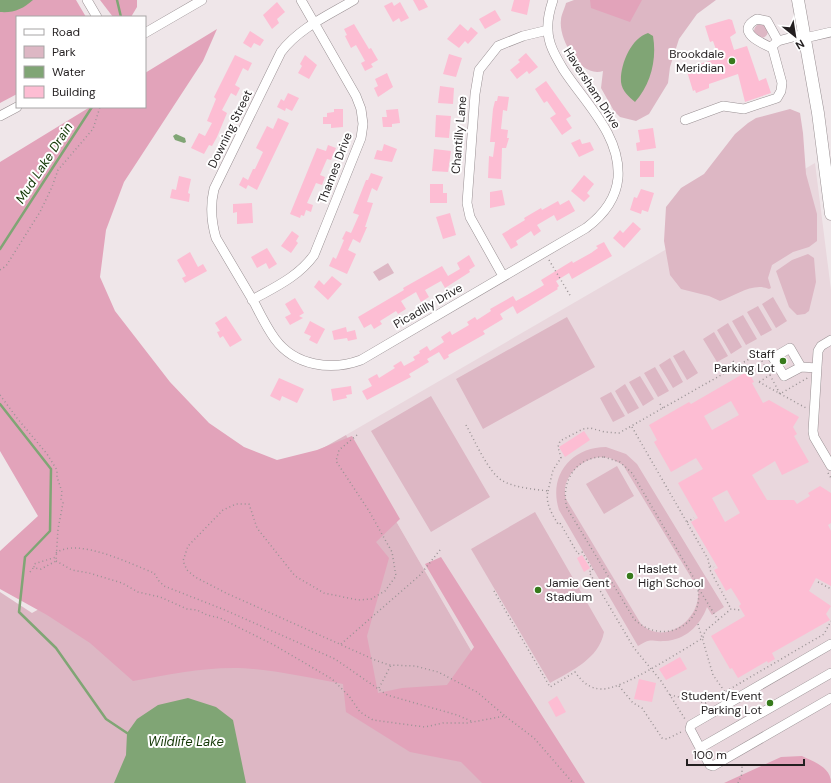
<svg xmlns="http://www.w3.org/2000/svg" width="831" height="783" viewBox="0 0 831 783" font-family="'DM Sans',sans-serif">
  <rect width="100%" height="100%" fill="#efe6e9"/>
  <path fill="#e9d7dd" d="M815,163L831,290V783H548L346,435Z"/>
  <path fill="#ddb7c4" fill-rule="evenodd" d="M574,0H716L697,14L679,39L670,67L668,83L649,114L636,121L620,117L614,111L601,88L603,71C581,79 558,39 561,20C561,15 565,8 566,3Z
    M754 31a7 7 0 1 1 14 0a7 7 0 1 1-14 0Z
    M790,109L800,113L803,133L806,174L817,214V241L809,247L793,252L772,265L768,278L771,288L769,289C753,282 735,296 720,301L709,296L681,289L670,275L664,241L666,207L681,188L704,174L735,134L748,123L756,118Z
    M808,254L814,258L816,282L809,311L805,314L797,315L789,307L776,271L792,260Z
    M388,263L394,273L379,281L373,272Z
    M773,297L787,321L776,328L762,304Z
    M758,306L772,330L761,336L747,312Z
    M743,315L757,339L746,345L732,321Z
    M567,317L595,367L483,429L456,379Z
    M728,323L742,347L731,354L717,330Z
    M714,332L728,356L717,362L703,339Z
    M684,350L698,373L687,380L673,356Z
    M670,358L683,382L673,388L659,365Z
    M655,367L669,391L658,397L644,373Z
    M640,376L654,399L643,406L629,382Z
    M625,384L639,408L628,414L615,391Z
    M611,392L625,416L613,422L600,398Z
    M431,396L490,497L431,532L371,431Z
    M346,435L548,783H0V592L32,613Z
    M606,447L626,454L637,464L724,607L712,615L707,607C700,626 685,640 665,641C649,642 653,637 638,646L559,510C548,476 571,447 606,447ZM599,457L610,458L623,465L698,589C702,619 665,647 641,624L566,499C560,478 580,460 599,457Z
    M617,466L634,496L604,514L586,484Z
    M535,512L604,632C599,659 571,671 550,683L471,549Z"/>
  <path fill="#e2a3ba" d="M0,0H76L86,17H17V94L0,103Z
    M100,0H137V7L131,17H113Z
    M590,0H642L630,22L591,8Z
    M217,29L203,61L124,182L106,230L100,277L115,311L170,382L209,423L244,447L277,460L317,450L352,436L400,519L376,542L389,558L367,636L378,693L402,688L447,685L474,647L425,564L441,557L585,783H482L461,762L410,752L346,712L343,684C310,678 267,668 233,668C200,668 166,675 133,681L90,643L47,615L0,589V551L38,516L0,451V162L90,107H145V73Z
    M802,756C814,762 831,767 831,783H724L781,757Z"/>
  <path fill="#80a575" d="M0,0H33C23,9 14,13 0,12Z
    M648,33L653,36C657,59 651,84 635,102C629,97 622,91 621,82C620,65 631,38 648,33Z
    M176,134L185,138L186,142L184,143L175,140L173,136Z
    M188,698L216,707L233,720L246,783H114L126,755L127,733L137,719L158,705Z"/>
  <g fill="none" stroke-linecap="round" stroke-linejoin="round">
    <path stroke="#80a575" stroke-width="2.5" d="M117,0L121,17
      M0,249L92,107
      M0,404L51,469L50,531L25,557L19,612L56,648L106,719L127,733"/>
  </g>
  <path fill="#fdbdd3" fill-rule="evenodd" d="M413,0H424L428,7L419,11Z
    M514,0H530L527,15L511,11Z
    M277,2L285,12L277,19L279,23L272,29L263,15Z
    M392,2L394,6L400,2L409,18L401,22L399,18L393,22L384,6Z
    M495,10L501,20L485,29L479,19Z
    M729,19L732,20L736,33L730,37L734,50L747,46L759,81L766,78L771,93L745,102L738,74L709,84V88L696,93L695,90L693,91L686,68L719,58L713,41L710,42L705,26Z
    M354,24L369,49L371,48L378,60L371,64L373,67L365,71L361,63L365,61L356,45L351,48L345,36L347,35L344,29Z
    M460,24L468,31L471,27L478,33L468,44L465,41L459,48L447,39Z
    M250,31L264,40L260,46L254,43L251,48L243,43Z
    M526,53L538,67L529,74L527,71L517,79L510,70L520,62L518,60Z
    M449,54L462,58L456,77L443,74Z
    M235,55L252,63L248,71L243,68L235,85L240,88L236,96L231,93L222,110L227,113L217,137L212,146L209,145L204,154L191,148L199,133L205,136L212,123L207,121L216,99L214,97Z
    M305,55L317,65L309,79L298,73L302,66L300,64Z
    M387,73L393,87L378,97L374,88L378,86L375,79Z
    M546,81L571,116L566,119L572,128L562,135L550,118L556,114L547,101L544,103L535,89Z
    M440,86L454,88L453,104L438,103Z
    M288,93L299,98L292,111L286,108L285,111L277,107L281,99L284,101Z
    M498,96L509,97L507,111L503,110L501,129L508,130L507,138H509L506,148H502L501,179L488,178L489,156L493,157L495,142H490L493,109L495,101H497Z
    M334,109H343V127L331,128V124H323V117H327V113L334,112Z
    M398,109L400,123L392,124V127H383L382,117H387L386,110Z
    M436,115L451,116L449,138L435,137Z
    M278,118L289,123L257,190L248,185L246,189L239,185L243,177L248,180L253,169H255L263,152L256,148L267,126L273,129Z
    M653,128L656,148L637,151L636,143L640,142L638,130Z
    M580,139L582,144L590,142L594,150L579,157L571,143Z
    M384,144L397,149L392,162L374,159L377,150L382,151Z
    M328,145L336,148L331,160L327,159L320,175L325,177L322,185L316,183L307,203L313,205L311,212L306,210L304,216L301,215L300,218L290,214L317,148L326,151Z
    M434,149L451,151L448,172L432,171Z
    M640,161H654V177H640Z
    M371,173L383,177L377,191L372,188L367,202L373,203L365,227H367L360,243L353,239L348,250L356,254L347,274L329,266L333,257L336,259L344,240L342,239L346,231L351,233L359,215L353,213L366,180H368Z
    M584,175L594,184L587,193L590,196L584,202L571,191Z
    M179,176L191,179L188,193L190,194L189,202L170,198L172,189L176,190Z
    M430,184H443V193H447V203H430Z
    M641,189L654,193L648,212L642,210L641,214L630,210L634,197L637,198Z
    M502,190L505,205L490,208V192Z
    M569,200L575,211L557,221L554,215L537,225L541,231L534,236L531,231L516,241L518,245L511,249L502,234L525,220L524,218L541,208L542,210L558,201L560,205Z
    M252,203L253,223L237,224V212L233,213V204Z
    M450,213L456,235L443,239L436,217Z
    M633,222L641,229L624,248L613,238L620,230L623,233Z
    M292,231L299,236L296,241L298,243L291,253L281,246Z
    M604,242L612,256L572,279L569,273L556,281L559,286L557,288L558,289L517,314L513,306L500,314L503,319L483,331L485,334L448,355L449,357L444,360L439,352L427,359L429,362L409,374L411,377L367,400L362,391L372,386L368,379L377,374L379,378L395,368L393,366L401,361L404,366L415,360L413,357L420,353L419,351L427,346L430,351L444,342L441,337L450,331L452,335L469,325L467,322L475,317L477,320L491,311L490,309L513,296L516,301L527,295L544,285L541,280L572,261L573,263L591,253L598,248L596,246Z
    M267,248L277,264L269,269L266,263L257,268L251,257Z
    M190,252L198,267L203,264L207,271L185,283L182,278L186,276L177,260Z
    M469,255L475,266L469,270L470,272L445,288L441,281L425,290L429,297L421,302L416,292L401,301L406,309L398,314L396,311L380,321L382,324L374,329L371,324L364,328L358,317L404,290L403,288L442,266L448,276L460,269L457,263Z
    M332,276L342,284L328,300L314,287L319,280L324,285Z
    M295,298L304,313L299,316L303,318L290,325L285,317L291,314L285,304Z
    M226,316L242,340L230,347L223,336L220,338L217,332L220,331L215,323Z
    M310,321L325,329L317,344L309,340L311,336L304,333Z
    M346,327L347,332L355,330L357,339L348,341L347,338L334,340L332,331Z
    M748,371L754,382L752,383L763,403L769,400L799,417L793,427L797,434L794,436L809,462L782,475L775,461L752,475L767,500H794L797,504L810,496L808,493L820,486L831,493V523L828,525L831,531V586L816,578L809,591L831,606L826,614L830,620L772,653L775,659L768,663L767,661L738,678L732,668L730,669L711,636L745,616L739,606L741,604L731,588L726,591L714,570L718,568L691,522L698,518L678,483L703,469L696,458L671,472L654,442L657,440L649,425L689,402L691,404ZM731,401L739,415L712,430L704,416ZM727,490L740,513L725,522L712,498Z
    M279,378L304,389L297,403L282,396L280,401L270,396Z
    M351,386L352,394L346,395L347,398L333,401L331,389Z
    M584,431L590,440L565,457L559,447Z
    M582,555L590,568L584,572L577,558Z
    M680,657L687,669L666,680L659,669Z
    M639,679L656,683L652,702L634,699Z
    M557,696L566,712L556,717L548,702Z"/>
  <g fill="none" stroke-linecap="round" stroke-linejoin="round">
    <g stroke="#999093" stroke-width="10">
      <path id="minor" d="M87,0L97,17
        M354,0C329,15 299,28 281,52L214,189C210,206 211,221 216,238C229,260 242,282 255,304C261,316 267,328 275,339C295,366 331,371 361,360L586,228C602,216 616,199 618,178C621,135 585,103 563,69C556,57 548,44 548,30C547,20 550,9 553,0
        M145,33L202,0
        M805,38L831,32
        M772,48C761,43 734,31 757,19L767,21L778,41
        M0,116L17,107
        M685,120L723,106L744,109L777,98L781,91L782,83L772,46L778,41L804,34
        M503,276L470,217L467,203L475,94L479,70L498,46L523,36L548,30
        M252,300C275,287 298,277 314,255L361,138L363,124L361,109L356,96L301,0
        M831,340L821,346L818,351L813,431L814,437L831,466
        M801,367L784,376L773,358L790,348L801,367L817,368
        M831,673L700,748L710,765L713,766L831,698
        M700,748L690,729L691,725L831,644"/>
    </g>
    <g stroke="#999093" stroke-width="13">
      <path id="major" d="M798,0L818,113L831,214"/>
    </g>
    <path stroke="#9a9395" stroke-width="1.5" stroke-dasharray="1 3" stroke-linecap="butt" d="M549,260L571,297
      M0,270L6,266L40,212L52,187L58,170L93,129L100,107
      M733,361L736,366
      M770,375L780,394L809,377
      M759,382L806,408
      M0,395L17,418L47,454L57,470V477L62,492L61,499L63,503L58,529L56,561L41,569L34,568V564L56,557
      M660,404L663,408
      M466,425C474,439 489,474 503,481C516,488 533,489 548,491C545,503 552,514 558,524L560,523L578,554L582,552L593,570L589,572L634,648L661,681L685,719
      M632,427L708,559L710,570L731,609
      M357,435L339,450L336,461L369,511L392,552L396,576L385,591L371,599L358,600L324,593L295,576L257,528L249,504H236L223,510L188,546L183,561L187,570L195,577L226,593L375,660L389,665L415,666L438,672L477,692L505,716
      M604,457L620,462L632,473L695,580C712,621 665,649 634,619L567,508C560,482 576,456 604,457Z
      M828,473L831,478
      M548,491L553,470L561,458L558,447L560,441L583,429L590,428L605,432L619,433L758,354L770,375L759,382
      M687,522L694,518
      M56,553C77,537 131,564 154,573L159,581L164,586L225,610L335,659L387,695L457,715L471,721
      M56,561L72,570L89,573L122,583L138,592L160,597L187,609L197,610L207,615L220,618L274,645L332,679L349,696L360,712L373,720L425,727L443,723H467L505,716L534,738L573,783
      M710,566L714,567
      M30,572L34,567
      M818,582L831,589
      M699,589L718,620
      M494,591L550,687L575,672C582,682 590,689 602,689C622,690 682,650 703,638L705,631L731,609L740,610
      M698,624L713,675L725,692
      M341,644L420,575L440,550
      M619,686L633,703L642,708L662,738L667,739L683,731
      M379,688L391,665
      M670,695L706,703L824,634L831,621
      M738,783L742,774V765"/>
    <use href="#minor" stroke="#fff" stroke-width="9"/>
    <use href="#major" stroke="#fff" stroke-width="12"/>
  </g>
  <g fill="#377a1c" stroke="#fff" stroke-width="1.5">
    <circle cx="732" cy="61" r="4"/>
    <circle cx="783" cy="361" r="4"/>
    <circle cx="630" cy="576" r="4"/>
    <circle cx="538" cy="590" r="4"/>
    <circle cx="770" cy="703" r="4"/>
  </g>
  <g text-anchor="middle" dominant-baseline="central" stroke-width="4" stroke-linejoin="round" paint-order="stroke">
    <g font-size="12" fill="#231f20" stroke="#fff" text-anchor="end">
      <text x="724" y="54">Brookdale<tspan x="724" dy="14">Meridian</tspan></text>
      <text x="775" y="354">Staff<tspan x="775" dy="14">Parking Lot</tspan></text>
      <text x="638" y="569" text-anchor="start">Haslett<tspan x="638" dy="14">High School</tspan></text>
      <text x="546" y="583" text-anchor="start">Jamie Gent<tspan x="546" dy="14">Stadium</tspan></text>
      <text x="762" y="696">Student/Event<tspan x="762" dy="14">Parking Lot</tspan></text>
    </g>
    <g font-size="12" fill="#231f20" stroke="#fff">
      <text transform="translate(592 88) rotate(57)">Haversham Drive</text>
      <text transform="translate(230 129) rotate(-64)">Downing Street</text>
      <text transform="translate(459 135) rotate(-85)">Chantilly Lane</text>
      <text transform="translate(335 168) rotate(-69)">Thames Drive</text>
      <text transform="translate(428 306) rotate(-30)">Picadilly Drive</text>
    </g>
    <g font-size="13" font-style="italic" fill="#133705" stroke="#fff">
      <text transform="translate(44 163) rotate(-57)">Mud Lake Drain</text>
      <text x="186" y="741">Wildlife Lake</text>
    </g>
  </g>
  <rect x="16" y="16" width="130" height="92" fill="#ffffff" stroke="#a7a5a6"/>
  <rect x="24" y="29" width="20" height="6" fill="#ffffff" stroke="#a7a5a6"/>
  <text x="52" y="36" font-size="12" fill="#231f20">Road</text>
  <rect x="24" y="46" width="20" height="12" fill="#ddb7c4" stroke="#a7a5a6"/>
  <text x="52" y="56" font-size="12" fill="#231f20">Park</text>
  <rect x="24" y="66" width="20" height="12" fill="#80a575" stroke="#a7a5a6"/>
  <text x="52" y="76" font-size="12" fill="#231f20">Water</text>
  <rect x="24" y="86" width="20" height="12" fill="#fdbdd3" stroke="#a7a5a6"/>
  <text x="52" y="96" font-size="12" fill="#231f20">Building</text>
  <g transform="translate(795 36) rotate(150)" stroke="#ffffff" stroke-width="3" paint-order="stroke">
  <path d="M0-3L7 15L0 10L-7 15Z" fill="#231f20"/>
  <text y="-6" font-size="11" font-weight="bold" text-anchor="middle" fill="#231f20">N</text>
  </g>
  <path d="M687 759v6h117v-6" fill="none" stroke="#231f20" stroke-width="2"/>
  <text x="693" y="759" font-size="12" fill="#231f20" stroke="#ffffff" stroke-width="3" paint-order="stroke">100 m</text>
</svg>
